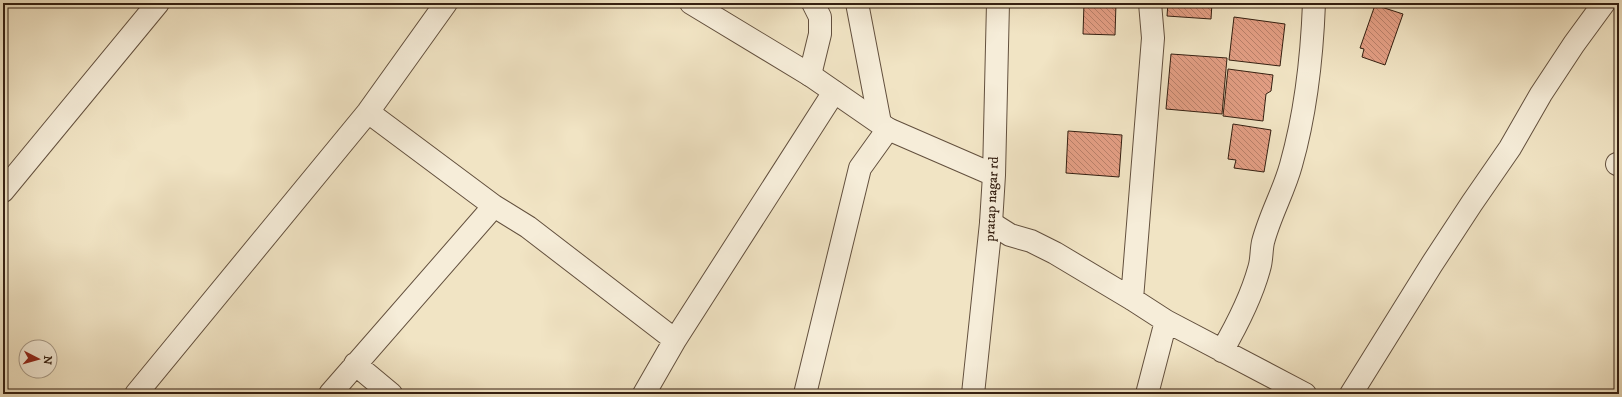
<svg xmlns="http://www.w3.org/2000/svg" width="1622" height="397" viewBox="0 0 1622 397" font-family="'IM FELL DW Pica',serif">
  <defs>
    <pattern id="building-back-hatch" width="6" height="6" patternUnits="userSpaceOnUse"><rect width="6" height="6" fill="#e49f85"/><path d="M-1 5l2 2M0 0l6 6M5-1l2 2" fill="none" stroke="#ba816b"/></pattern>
  </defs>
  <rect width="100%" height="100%" fill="#f1e4c4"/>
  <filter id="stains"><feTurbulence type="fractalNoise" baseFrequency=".005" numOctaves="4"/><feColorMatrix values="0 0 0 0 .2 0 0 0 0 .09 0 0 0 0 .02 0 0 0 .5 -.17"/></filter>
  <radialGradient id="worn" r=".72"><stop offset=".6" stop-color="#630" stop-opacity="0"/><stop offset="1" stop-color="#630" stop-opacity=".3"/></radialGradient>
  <path fill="url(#building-back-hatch)" stroke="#341f11" d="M1084,3H1116L1115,35L1083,34Z
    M1168,3H1212L1211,19L1167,16Z
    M1375,5L1403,14L1385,65L1362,57L1364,49L1360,48Z
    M1234,17L1285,24L1280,66L1229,60Z
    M1171,54L1227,58L1222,114L1166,109Z
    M1228,69L1273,75L1271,91L1266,94L1263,121L1223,116Z
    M1233,124L1271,130L1264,172L1234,168L1236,160L1228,159Z
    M1068,131L1122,135L1119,177L1066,173Z"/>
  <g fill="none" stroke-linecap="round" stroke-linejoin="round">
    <g stroke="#63503e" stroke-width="24">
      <path id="minor" d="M857,3L880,123
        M810,75L820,34V17L813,3
        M368,112L494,206L528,227L675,340
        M1617,164L1619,165
        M3,191L158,3
        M991,223L1010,235L1031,241L1055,253L1132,299L1166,321L1305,394
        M1132,299L1153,38L1150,3
        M1222,351C1237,325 1251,298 1259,269C1262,260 1261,251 1263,242C1270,215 1284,191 1291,165C1306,112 1312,57 1314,3
        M355,364L391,394
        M136,394L368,112L446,3
        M330,394L494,206
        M644,394L675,340L834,92
        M805,394L860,168L888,129
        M1147,394L1166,321
        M1351,394L1432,264L1472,203L1510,148L1541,94L1574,44L1604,3"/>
    </g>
    <g stroke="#63503e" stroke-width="24">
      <path id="tertiary" d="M691,3L810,75L888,129L994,175
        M973,394L991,223L994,175L998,3"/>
    </g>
    <use href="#minor" stroke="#f6edd9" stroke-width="22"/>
    <use href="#tertiary" stroke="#f6edd9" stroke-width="22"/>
  </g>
  <g text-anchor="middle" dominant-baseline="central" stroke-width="4" stroke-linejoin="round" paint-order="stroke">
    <g font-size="14" fill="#341f11" stroke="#f6edd9">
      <text transform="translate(992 199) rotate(-87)">pratap nagar rd</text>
    </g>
  </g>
  <rect width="1622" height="397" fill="none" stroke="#f1e4c4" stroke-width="16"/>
  <rect x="4" y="4" width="1614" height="389" fill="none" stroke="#341f11" stroke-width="2"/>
  <rect x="8" y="8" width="1606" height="381" fill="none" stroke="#341f11"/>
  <g transform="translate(38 359) rotate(96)"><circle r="19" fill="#f6edd9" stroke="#a89b89"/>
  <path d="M0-3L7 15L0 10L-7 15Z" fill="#8f2418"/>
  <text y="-6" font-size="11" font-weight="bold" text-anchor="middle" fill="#341f11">N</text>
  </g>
  <rect width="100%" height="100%" filter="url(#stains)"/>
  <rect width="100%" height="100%" fill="url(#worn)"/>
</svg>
